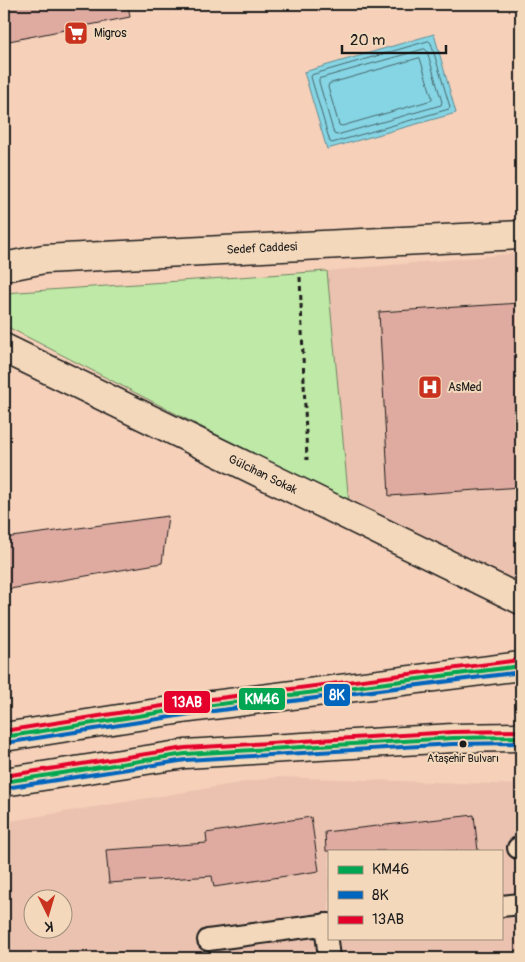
<svg xmlns="http://www.w3.org/2000/svg" width="525" height="962" viewBox="0 0 525 962" font-family="Pangolin,sans-serif">
  <rect width="100%" height="100%" fill="#f6d0b9"/>
  <filter id="ink" filterUnits="userSpaceOnUse"><feTurbulence type="fractalNoise" baseFrequency=".02" numOctaves="2"/><feDisplacementMap in="SourceGraphic" scale="10" xChannelSelector="R" yChannelSelector="G"/><feConvolveMatrix kernelMatrix="1 2 1 2 8 2 1 2 1" color-interpolation-filters="sRGB"/></filter>
  <g filter="url(#ink)">
    <path fill="#ebc2af" fill-rule="evenodd" d="M521,253V583L349,503L327,271Z
      M276,777L521,785V958H4V822ZM329,851H501V938H329ZM32,900H62V930H32Z"/>
    <path fill="#bfe9a6" stroke="#6e8261" d="M327,271L349,503L4,325V293Z"/>
    <path fill="#86d5e4" stroke="#5c8b94" d="M434,34L456,113L327,149L304,72Z"/>
    <g fill="none" stroke-linecap="round" stroke-linejoin="round">
      <path stroke="#46666c" stroke-width="1" d="M429,41L431,43L450,107L449,109L332,143L330,142L311,77L312,75Z
        M425,49L427,51L442,102L441,105L337,135L334,134L319,82V79Z
        M420,58L432,97V100L342,126L339,125L328,87L329,84Z"/>
    </g>
    <path fill="#dfaba1" stroke="#1c1c1c" d="M4,4H128L130,17L4,42Z
      M521,303V487L389,496L379,312Z
      M168,516L162,563L4,590V538Z
      M474,815L478,851H326L325,832Z
      M311,817L319,871L214,887L212,876L109,883L106,850L207,843L206,833Z"/>
    <g fill="none" stroke-linecap="round" stroke-linejoin="round">
      <g stroke="#1c1c1c" stroke-width="24">
        <path id="lane" d="M518,848H521
          M501,906L521,904
          M325,924L329,958
          M208,940L329,924"/>
      </g>
      <g stroke="#1c1c1c" stroke-width="31">
        <g id="street">
          <path id="s1" d="M4,267L44,259L521,235"/>
          <path id="s2" d="M4,348L521,600"/>
        </g>
      </g>
      <g stroke="#1c1c1c" stroke-width="31">
        <path id="secondary" d="M4,737L189,708L521,666
          M4,782L185,754L453,738L521,737"/>
      </g>
      <path stroke="#1c1c1c" stroke-width="3" stroke-dasharray="5 4" stroke-linecap="butt" d="M300,277L307,460"/>
      <use href="#lane" stroke="#f4d8bb" stroke-width="20"/>
      <use href="#street" stroke="#f4d8bb" stroke-width="28"/>
      <use href="#secondary" stroke="#f4d8bb" stroke-width="28"/>
      <g stroke="#f4d8bb" stroke-width="8">
        <path id="bus-1" d="M4,737L189,708L521,666
          M4,782L185,754L453,738L521,737"/>
      </g>
      <g stroke="#f4d8bb" stroke-width="8">
        <path id="bus-2" d="M5,743L190,714L521,672
          M5,788L186,760L453,744L521,743"/>
      </g>
      <g stroke="#f4d8bb" stroke-width="8">
        <path id="bus-3" d="M4,731L188,702L520,660
          M4,776L185,748L453,732L521,731"/>
      </g>
      <use href="#bus-1" stroke="#00a651" stroke-width="4"/>
      <use href="#bus-2" stroke="#0065bd" stroke-width="4"/>
      <use href="#bus-3" stroke="#e4002b" stroke-width="4"/>
    </g>
  </g>
  <defs>
    <g id="supermarket-square" transform="scale(1.25)"><rect x="-9" y="-9" width="18" height="18" rx="4" fill="#c8321e" stroke="#f4d8bb"/><path d="M-6-5.5h2.5l.6 2H6L4.5 2H-2.5L-4.4-4H-6ZM-1.5 3.2a1.3 1.3 0 1 0 .1 0ZM3 3.2a1.3 1.3 0 1 0 .1 0Z" fill="#fff"/></g>
    <g id="hospital-square" transform="scale(1.25)"><rect x="-9" y="-9" width="18" height="18" rx="4" fill="#c8321e" stroke="#f4d8bb"/><path d="M-5-5h3v3.5h4V-5h3V5h-3V1.5h-4V5h-3Z" fill="#fff"/></g>
  </defs>
  <g fill-rule="evenodd">
    <use href="#supermarket-square" x="76" y="33"/>
    <use href="#hospital-square" x="430" y="387"/>
  </g>
  <circle fill="#1c1c1c" stroke="#f4d8bb" stroke-width="2" cx="463" cy="744" r="4.5"/>
  <g text-anchor="middle" dominant-baseline="central" stroke-width="4" stroke-linejoin="round" paint-order="stroke">
    <g font-size="11" fill="#1c1c1c" stroke="#f4d8bb">
      <text x="463" y="758">Ataşehir Bulvarı</text>
    </g>
    <g font-size="12" fill="#1c1c1c" stroke="#f4d8bb" text-anchor="start">
      <text x="94" y="33">Migros</text>
      <text x="448" y="387">AsMed</text>
    </g>
    <g font-size="12" fill="#1c1c1c" stroke="#f4d8bb">
      <text stroke="none"><textPath href="#s1" startOffset="259">Sedef Caddesi</textPath></text>
      <text stroke="none"><textPath href="#s2" startOffset="288">Gülcihan Sokak</textPath></text>
    </g>
  </g>
  <g stroke="#f4d8bb" stroke-width="2">
    <rect x="323" y="683" width="28" height="24" rx="5" fill="#0065bd"/>
    <rect x="238" y="687" width="48" height="24" rx="5" fill="#00a651"/>
    <rect x="163" y="690" width="48" height="24" rx="5" fill="#e4002b"/>
  </g>
  <g font-size="14" text-anchor="middle" font-weight="bold" fill="#fff">
    <text x="337" y="700">8K</text>
    <text x="262" y="704">KM46</text>
    <text x="187" y="707">13AB</text>
  </g>
  <rect width="525" height="962" fill="none" stroke="#f4d8bb" stroke-width="20"/>
  <rect x="10" y="10" width="505" height="942" fill="none" stroke="#1c1c1c" stroke-width="2" filter="url(#ink)"/>
  <rect x="328" y="850" width="175" height="90" fill="#f4d8bb" stroke="#9e8d7b"/>
  <rect x="338" y="866" width="25" height="8" fill="#00a651" stroke="#9e8d7b"/>
  <text x="372" y="874" font-size="15" fill="#1c1c1c">KM46</text>
  <rect x="338" y="891" width="25" height="8" fill="#0065bd" stroke="#9e8d7b"/>
  <text x="372" y="900" font-size="15" fill="#1c1c1c">8K</text>
  <rect x="338" y="916" width="25" height="8" fill="#e4002b" stroke="#9e8d7b"/>
  <text x="372" y="924" font-size="15" fill="#1c1c1c">13AB</text>
  <g transform="translate(48 914) rotate(175)"><circle r="24" fill="#f4d8bb" stroke="#9e8d7b"/>
  <path d="M0-4L9 19L0 12L-9 19Z" fill="#c8321e"/>
  <text y="-8" font-size="14" font-weight="bold" text-anchor="middle" fill="#1c1c1c">K</text>
  </g>
  <path d="M342 45v8h104v-8" fill="none" stroke="#1c1c1c" stroke-width="2.5"/>
  <text x="350" y="45" font-size="15" fill="#1c1c1c" stroke="#f4d8bb" stroke-width="4" paint-order="stroke">20 m</text>
</svg>
